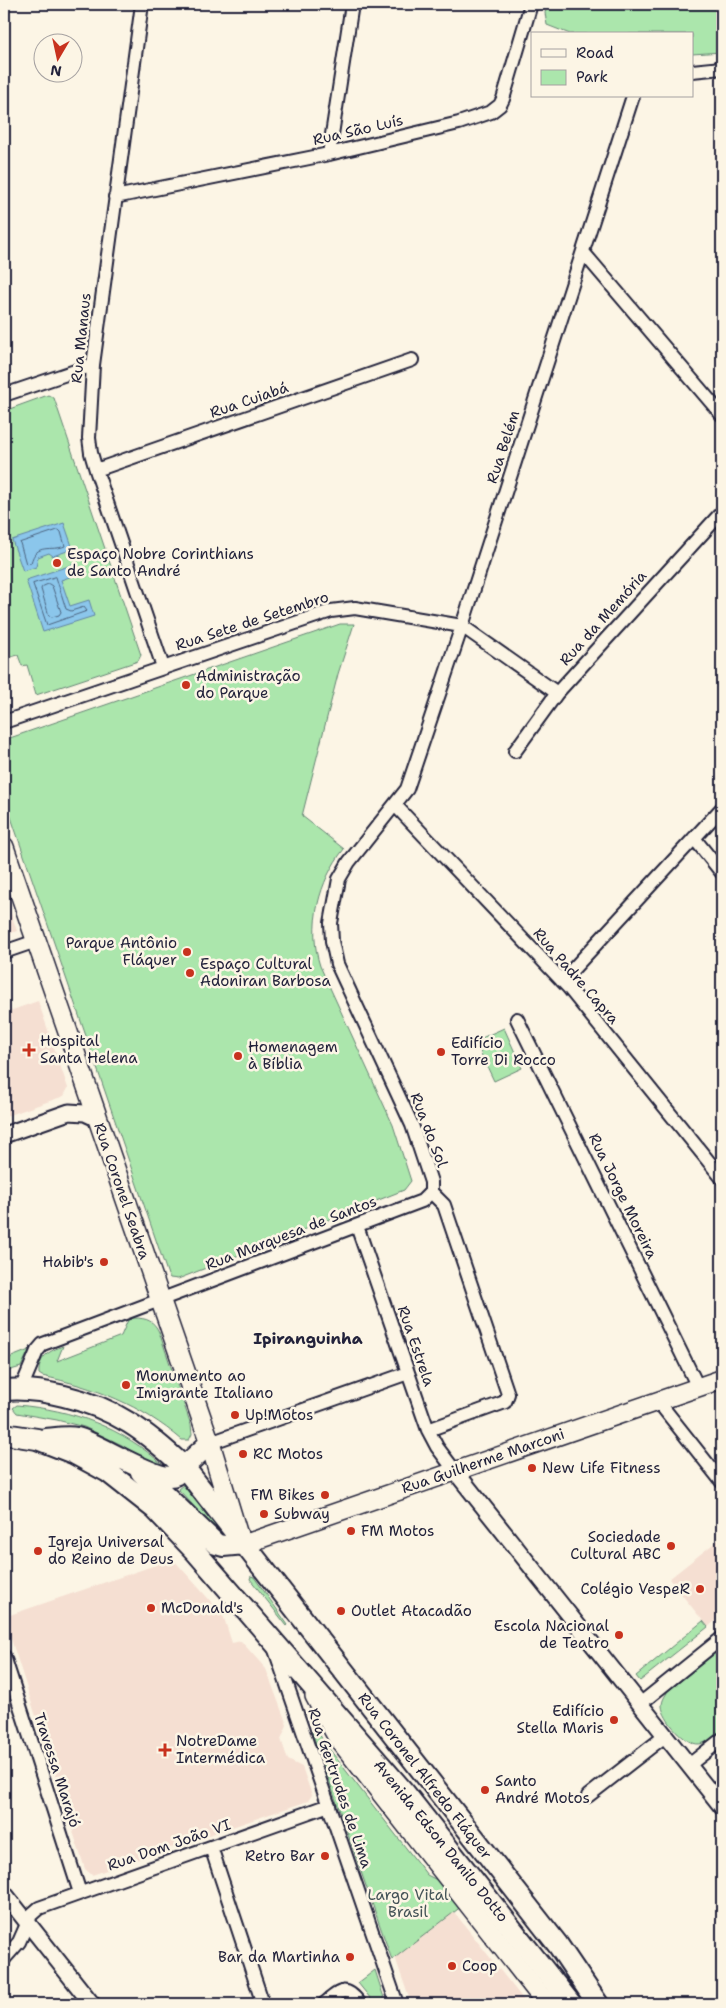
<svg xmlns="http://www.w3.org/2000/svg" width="726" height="2008" viewBox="0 0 726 2008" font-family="'Shantell Sans',sans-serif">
  <rect width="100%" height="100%" fill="#fcf5e5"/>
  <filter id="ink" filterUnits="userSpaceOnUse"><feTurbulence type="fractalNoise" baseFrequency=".02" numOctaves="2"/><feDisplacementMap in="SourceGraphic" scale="10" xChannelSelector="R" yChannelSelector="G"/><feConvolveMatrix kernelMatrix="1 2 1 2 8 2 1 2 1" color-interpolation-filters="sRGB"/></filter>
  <g filter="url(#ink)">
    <path fill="#f5dfd2" d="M4,893L17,931L4,935Z
      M38,1001L68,1088L64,1096L4,1117V1013Z
      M722,1537V1615L708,1627L669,1579Z
      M173,1559L223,1615L232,1643L241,1641L266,1669L287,1725L281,1739L288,1760L302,1767L312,1795L308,1801L92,1875L85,1869L4,1617Z
      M454,1912L527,2004H411L395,1957Z"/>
    <path fill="#abe6ac" stroke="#668474" d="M547,4H722V52L692,54V34H570L547,25L545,13Z
      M48,395L54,398L141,655L138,661L36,695L27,665L22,666L18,655L4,659V411Z
      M340,624H354L338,674L302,816L344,849C319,881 307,926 320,966L393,1125L411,1181L404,1190L178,1279L170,1278L168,1275L4,797V740Z
      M504,1028L522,1068L494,1081L475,1041Z
      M134,1318C147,1318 154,1321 159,1332L191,1425L192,1434L189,1440H182C141,1405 95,1387 42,1376L39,1374C38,1357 49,1351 63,1346L57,1361L121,1336L128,1320Z
      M29,1350L21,1367L4,1372V1360Z
      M17,1405C73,1410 122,1427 164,1466L149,1463L122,1445L84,1427L57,1420L17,1413L13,1408Z
      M183,1485L220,1532V1534L178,1489Z
      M251,1576L254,1577L288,1625L287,1626L250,1579Z
      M703,1621L708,1627L640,1681L636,1676Z
      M722,1648V1729C715,1735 708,1743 699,1744C685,1745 663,1719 662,1706C662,1700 665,1696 668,1691Z
      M313,1728L317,1729L323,1741L427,1875L439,1881L462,1906L392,1960L312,1732Z
      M375,1970L386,2004H375L358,1983Z"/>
    <path fill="#8bc6eb" stroke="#6184a5" d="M64,523L73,549L53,556L49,553L38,557L36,567L23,571L12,540Z
      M75,564L78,574L61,580L70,606L89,600L94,616L43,632L26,580Z"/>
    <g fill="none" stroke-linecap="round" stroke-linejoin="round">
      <path stroke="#4c6481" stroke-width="1" d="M59,530L61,532L65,546C51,552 36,542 31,563L26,564L20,543Z
        M56,577L66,609L71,611L84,607L87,611L47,625L33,584Z
        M49,584L52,586L61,612L59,615L52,617L49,616L41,589L42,587Z"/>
      <g stroke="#22223b" stroke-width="16">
        <path id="minor" d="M142,4L93,365L89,438L91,453L96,470L163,667
          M692,71L722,68
          M329,154L352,4
          M115,197L329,154L459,123L491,112L500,105L503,99L531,4
          M583,252L722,415
          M4,395L93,365
          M96,470L412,360
          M4,722L331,611L355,608L462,626L557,693
          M515,751L557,693L722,512
          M395,805L568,987L722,1178
          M694,838L722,873
          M4,952L36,941
          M562,981L722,808
          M517,1019L698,1387
          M357,1226L428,1430L437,1447L455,1471
          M21,1389L37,1351L43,1344L414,1204L422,1201L431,1192
          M657,1400L722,1482
          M428,1430L505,1402L508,1394L444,1205L431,1192V1182L412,1125L337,964L332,941L331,923L339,879L349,862L407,789L462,626L633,96
          M210,1443L408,1373
          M274,1647L397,2004
          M4,1656L80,1893
          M640,1704L722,1638
          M689,1765L722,1739
          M588,1796L665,1736
          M211,1847L263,2004
          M4,1959L19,1942L31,1915L39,1908L329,1805
          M324,2004C340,1991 346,1984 360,2004"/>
      </g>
      <g stroke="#22223b" stroke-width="19">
        <path id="tertiary" d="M4,1135L69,1112L85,1113L98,1119
          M455,1471L722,1807
          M4,1893L92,2004"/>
      </g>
      <g stroke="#22223b" stroke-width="21">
        <path id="secondary" d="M245,1544L722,1379"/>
      </g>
      <g stroke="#22223b" stroke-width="22">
        <path id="primary" d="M4,847L210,1443L237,1532
          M315,1696L338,1738L547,2004"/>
      </g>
      <g stroke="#22223b" stroke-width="24">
        <path id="trunk" d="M4,1390C24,1388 44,1391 64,1396C115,1408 147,1432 184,1467L558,1945L598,2004
          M4,1434L37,1439L73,1453L108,1472L155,1509L195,1551L404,1792L571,2004
          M46,1439C56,1438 67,1436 77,1438C98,1443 160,1484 175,1475L210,1443
          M141,1472L216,1544L223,1546L245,1544"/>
      </g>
      <use href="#minor" stroke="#fcf5e5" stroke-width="12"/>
      <use href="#tertiary" stroke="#fcf5e5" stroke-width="15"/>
      <use href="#secondary" stroke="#fcf5e5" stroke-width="18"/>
      <use href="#primary" stroke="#fcf5e5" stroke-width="19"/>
      <use href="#trunk" stroke="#fcf5e5" stroke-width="20"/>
    </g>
  </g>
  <g fill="#c8321e" stroke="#fcf5e5" stroke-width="2">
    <circle cx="57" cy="563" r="5"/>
    <circle cx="186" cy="685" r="5"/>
    <circle cx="187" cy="952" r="5"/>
    <circle cx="190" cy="973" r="5"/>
    <path d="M26.5 1042.5h5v5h5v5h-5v5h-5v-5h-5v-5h5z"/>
    <circle cx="441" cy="1052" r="5"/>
    <circle cx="238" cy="1056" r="5"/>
    <circle cx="104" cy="1262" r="5"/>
    <circle cx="126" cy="1385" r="5"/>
    <circle cx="235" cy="1415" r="5"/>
    <circle cx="243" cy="1454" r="5"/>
    <circle cx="532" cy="1468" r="5"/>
    <circle cx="325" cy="1495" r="5"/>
    <circle cx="264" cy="1514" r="5"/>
    <circle cx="351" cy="1531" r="5"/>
    <circle cx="671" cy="1546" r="5"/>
    <circle cx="38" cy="1551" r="5"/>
    <circle cx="700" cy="1589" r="5"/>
    <circle cx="151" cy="1608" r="5"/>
    <circle cx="341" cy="1611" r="5"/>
    <circle cx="619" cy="1635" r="5"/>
    <circle cx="614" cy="1720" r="5"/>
    <path d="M162.5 1742.5h5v5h5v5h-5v5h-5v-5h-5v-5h5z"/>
    <circle cx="485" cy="1790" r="5"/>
    <circle cx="325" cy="1856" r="5"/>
    <circle cx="350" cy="1957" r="5"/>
    <circle cx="452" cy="1966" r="5"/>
  </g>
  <g text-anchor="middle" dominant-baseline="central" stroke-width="5" stroke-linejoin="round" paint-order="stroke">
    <g font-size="15" fill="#22223b" stroke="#fcf5e5">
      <text transform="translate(358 130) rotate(-13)">Rua São Luís</text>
      <text transform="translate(81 338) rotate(-84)">Rua Manaus</text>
      <text transform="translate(249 400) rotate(-19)">Rua Cuiabá</text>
      <text transform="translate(503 447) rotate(-72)">Rua Belém</text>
      <text transform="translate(603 618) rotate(-48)">Rua da Memória</text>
      <text transform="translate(252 621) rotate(-18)">Rua Sete de Setembro</text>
      <text transform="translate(576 976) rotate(49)">Rua Padre Capra</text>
      <text transform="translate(429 1130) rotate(69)">Rua do Sol</text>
      <text transform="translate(122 1191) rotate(71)">Rua Coronel Seabra</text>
      <text transform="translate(623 1196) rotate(64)">Rua Jorge Moreira</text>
      <text transform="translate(291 1233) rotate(-21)">Rua Marquesa de Santos</text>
      <text transform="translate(416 1346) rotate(71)">Rua Estrela</text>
      <text transform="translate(483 1461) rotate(-19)">Rua Guilherme Marconi</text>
      <text transform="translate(57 1770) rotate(72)">Travessa Marajó</text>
      <text transform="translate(425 1776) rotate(52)">Rua Coronel Alfredo Fláquer</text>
      <text transform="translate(340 1788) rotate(71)">Rua Gertrudes de Lima</text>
      <text transform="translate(441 1841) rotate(51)">Avenida Edson Danilo Dotto</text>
      <text transform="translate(169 1845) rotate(-19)">Rua Dom João VI</text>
    </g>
    <g font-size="15" fill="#22223b" stroke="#fcf5e5" text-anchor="start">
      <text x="67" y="554">Espaço Nobre Corinthians<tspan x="67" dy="17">de Santo André</tspan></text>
      <text x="196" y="676">Administração<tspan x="196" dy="17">do Parque</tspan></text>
      <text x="177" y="943" text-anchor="end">Parque Antônio<tspan x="177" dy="17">Fláquer</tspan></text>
      <text x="200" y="964">Espaço Cultural<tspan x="200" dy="17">Adoniran Barbosa</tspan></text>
      <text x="40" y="1041">Hospital<tspan x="40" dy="17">Santa Helena</tspan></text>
      <text x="451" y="1043">Edifício<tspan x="451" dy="17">Torre Di Rocco</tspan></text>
      <text x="248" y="1047">Homenagem<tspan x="248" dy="17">à Bíblia</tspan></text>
      <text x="94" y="1262" text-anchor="end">Habib's</text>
      <text x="136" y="1376">Monumento ao<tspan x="136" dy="17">Imigrante Italiano</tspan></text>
      <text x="245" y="1415">Up!Motos</text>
      <text x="253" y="1454">RC Motos</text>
      <text x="542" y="1468">New Life Fitness</text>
      <text x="315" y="1495" text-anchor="end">FM Bikes</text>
      <text x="274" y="1514">Subway</text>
      <text x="361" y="1531">FM Motos</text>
      <text x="661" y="1537" text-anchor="end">Sociedade<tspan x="661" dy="17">Cultural ABC</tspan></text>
      <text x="48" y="1542">Igreja Universal<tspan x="48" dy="17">do Reino de Deus</tspan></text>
      <text x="690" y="1589" text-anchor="end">Colégio VespeR</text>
      <text x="161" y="1608">McDonald's</text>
      <text x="351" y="1611">Outlet Atacadão</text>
      <text x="609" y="1626" text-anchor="end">Escola Nacional<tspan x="609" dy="17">de Teatro</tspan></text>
      <text x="604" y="1711" text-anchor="end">Edifício<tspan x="604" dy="17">Stella Maris</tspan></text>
      <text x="176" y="1741">NotreDame<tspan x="176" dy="17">Intermédica</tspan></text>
      <text x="495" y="1781">Santo<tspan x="495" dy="17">André Motos</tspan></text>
      <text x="315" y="1856" text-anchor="end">Retro Bar</text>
      <text x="340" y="1957" text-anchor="end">Bar da Martinha</text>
      <text x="462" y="1966">Coop</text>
    </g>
    <g font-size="15" fill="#445357" stroke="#fcf5e5">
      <text x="408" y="1895">Largo Vital<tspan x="408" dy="17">Brasil</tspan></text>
    </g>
    <g font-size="16" font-weight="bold" fill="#22223b" stroke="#fcf5e5">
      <text x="308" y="1338">Ipiranguinha</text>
    </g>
  </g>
  <rect width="726" height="2008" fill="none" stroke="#fcf5e5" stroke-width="20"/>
  <rect x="10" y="10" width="706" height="1988" fill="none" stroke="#22223b" stroke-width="2" filter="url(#ink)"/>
  <rect x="531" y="32" width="162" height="65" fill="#fcf5e5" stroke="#a5a1a1"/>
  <rect x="541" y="49" width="25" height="8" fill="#fcf5e5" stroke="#a5a1a1"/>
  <text x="576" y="58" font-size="15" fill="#22223b">Road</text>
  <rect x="541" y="70" width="25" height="15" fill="#abe6ac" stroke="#a5a1a1"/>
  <text x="576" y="82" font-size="15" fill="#22223b">Park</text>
  <g transform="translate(58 58) rotate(189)"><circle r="24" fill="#fcf5e5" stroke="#a5a1a1"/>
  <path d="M0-4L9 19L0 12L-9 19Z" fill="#c8321e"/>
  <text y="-8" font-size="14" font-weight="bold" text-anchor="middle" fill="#22223b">N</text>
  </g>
</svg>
